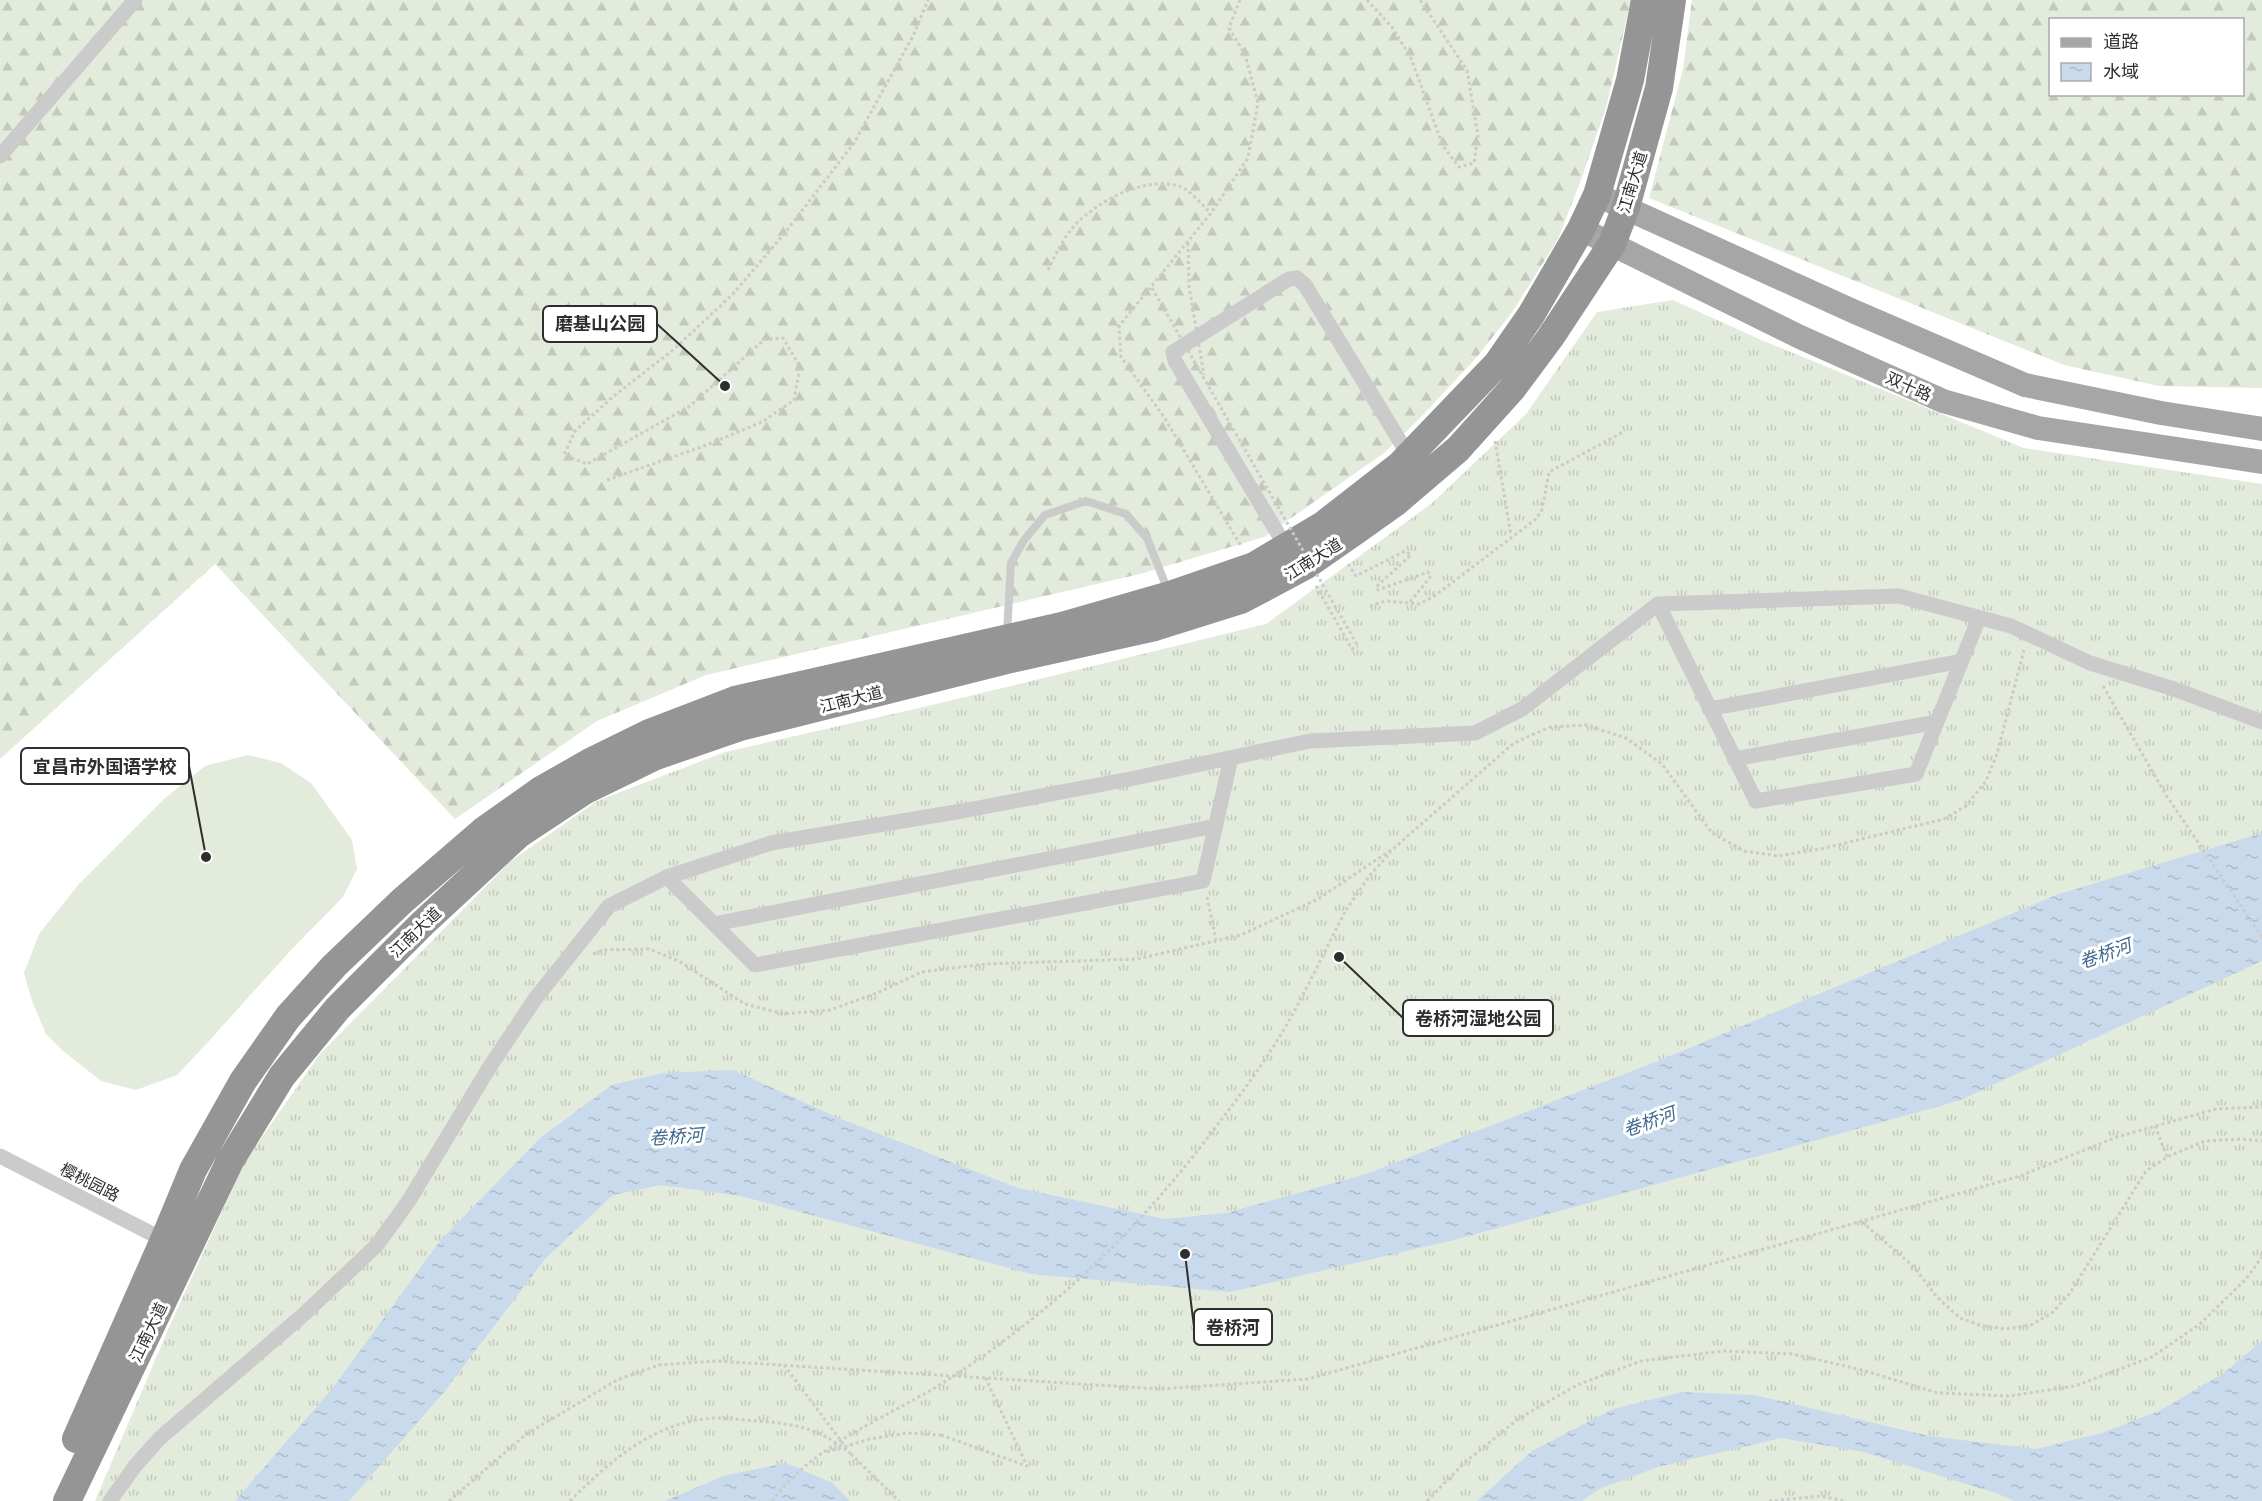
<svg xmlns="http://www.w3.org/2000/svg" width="2262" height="1501" viewBox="0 0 2262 1501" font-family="Manrope,'Noto Sans SC',sans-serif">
  <defs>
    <pattern id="grass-tufts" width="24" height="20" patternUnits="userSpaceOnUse" patternTransform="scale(1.5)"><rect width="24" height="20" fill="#e3ebdc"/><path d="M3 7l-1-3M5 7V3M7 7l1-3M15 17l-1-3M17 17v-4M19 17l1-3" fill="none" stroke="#c3cabd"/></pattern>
    <pattern id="forest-firs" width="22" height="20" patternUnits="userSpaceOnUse" patternTransform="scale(1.5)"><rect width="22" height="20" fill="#e3ebdc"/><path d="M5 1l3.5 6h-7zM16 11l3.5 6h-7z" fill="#c3cabd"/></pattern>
    <pattern id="water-ripples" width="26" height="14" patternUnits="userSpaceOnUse" patternTransform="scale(1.5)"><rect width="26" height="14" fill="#c8daeb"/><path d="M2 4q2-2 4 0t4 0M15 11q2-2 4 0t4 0" fill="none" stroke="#acbbca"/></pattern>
  </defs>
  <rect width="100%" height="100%" fill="#fff"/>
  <path fill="url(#grass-tufts)" d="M1673,300L1759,339L2024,448L2262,484V1501H95L171,1323L245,1161L320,1054L511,861L597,801L725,752L932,705L1266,624L1431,504L1526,414L1597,312Z"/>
  <path fill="url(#forest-firs)" fill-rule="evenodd" d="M0,0H1631L1606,108L1579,185L1558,239L1513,311L1477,357L1423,415L1384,453L1264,537L1140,574L706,675L597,721L455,819L215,564L0,759Z
    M1692,0H2262V388L2159,386L2064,365L1649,198L1683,69ZM2050,20H2242V94H2050Z"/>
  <path fill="#e3ebdc" d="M248,755L281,763L311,783L352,840L357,869L343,897L291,950L209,1041L177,1075L136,1090L101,1081L62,1050L46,1034L32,1001L24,973L39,934L79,884L164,799L205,766Z"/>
  <path fill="url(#water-ripples)" d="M2262,833V961L1958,1101L1454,1240L1230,1292L1031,1274L741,1196L661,1185L613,1195L545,1259L444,1392L349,1501H235L332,1389L440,1241L540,1138L612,1085L663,1073L733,1070L836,1117L1018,1188L1165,1219L1226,1213L1366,1174L1658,1061L2059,894Z
    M2262,1341V1501H2014L2002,1495L1864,1452L1781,1438L1658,1467L1599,1489L1582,1501H1477L1532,1451L1613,1409L1682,1392L1754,1395L1929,1436L2036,1449L2102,1433L2159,1411L2224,1373Z
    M786,1463L832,1483L850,1501H665L723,1476Z"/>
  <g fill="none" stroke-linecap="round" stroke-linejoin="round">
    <path stroke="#cbcbcb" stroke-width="3" stroke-dasharray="3 3" stroke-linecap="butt" d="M1240,0L1229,28L1245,54L1258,103L1248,158L1211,213L1119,326L1121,357L1164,417L1241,546
      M1367,0L1392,27L1411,58L1443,146L1459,167L1474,163L1478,136L1467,70L1420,0
      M1048,270C1057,252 1066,232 1081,219C1107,197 1145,177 1179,186C1188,188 1204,207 1211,213
      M1495,441L1511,535
      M607,480L704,446L762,422L794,400L800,367L783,338L765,339L690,406L587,464L564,455L575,431L615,395L673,350L733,294L784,234L854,143L913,36L928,0
      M1348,564L1356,576L1405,551L1411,555L1376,587L1378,590L1428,572L1431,576L1410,602
      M1316,586L1352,649L1358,646
      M1370,606L1386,601L1419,604L1433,597L1536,519L1542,510L1549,472L1625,431
      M2103,686L2166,795L2262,937
      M1207,897L1216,940
      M1346,910L1370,875L1391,852
      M593,954L604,950L649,949L679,961L745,1004L784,1014L830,1010L877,993L922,972L985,964L1137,959L1241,935L1318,899L1394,848L1514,743L1550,727L1586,725L1626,738L1662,764L1712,833L1744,851L1779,856L1825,848L1944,819L1966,806L1986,781L1997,754L2024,650
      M2155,1126L2167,1157
      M1862,1222L1913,1266L1937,1297L1960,1318L1982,1326L2006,1329L2031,1325L2052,1313L2070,1293L2146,1171L2167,1157L2205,1141L2241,1139L2262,1141
      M784,1365L847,1449
      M941,1435L1027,1466L985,1377
      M851,1454L899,1501
      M449,1501L525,1435L617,1380L659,1365L716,1361L1160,1389L1308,1379L2020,1176L2117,1137L2216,1109L2262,1107
      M570,1501C611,1460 655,1421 715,1418C729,1418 743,1420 757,1421C797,1424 819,1428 851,1454
      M1427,1501L1463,1464L1518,1419L1577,1385L1641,1361L1724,1351L1793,1354L1862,1370L1938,1393L2009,1396L2075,1386L2152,1357L2200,1324L2246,1279L2262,1257
      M1769,1501L1821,1496L1844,1501"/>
    <path stroke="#cbcbcb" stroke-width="8" d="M1007,633L1011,563L1024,540L1045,515L1086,501L1126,514L1147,538L1168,591"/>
    <path stroke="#cbcbcb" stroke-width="15" d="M0,156L135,0
      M1286,547L1175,361L1173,352L1289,279L1297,278L1305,285L1409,456
      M1658,604L1756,801L1916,774L1979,618
      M1709,709L1962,661
      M1734,759L1937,722
      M667,877L755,965L1203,881L1231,758
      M714,924L1216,826
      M0,1156L164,1240
      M110,1501L135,1466L160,1438L303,1315L377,1245L408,1202L489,1068L535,999L609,906L667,877L771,843L962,811L1135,778L1310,741L1475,733L1522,709L1658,604L1899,596L2011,626L2090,663L2174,689L2262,722"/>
    <path stroke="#a6a6a6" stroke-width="24" d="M1597,195L1855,312L2025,385L2161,413L2262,429
      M1581,229L1800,337L1943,401L2038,428L2262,462"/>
    <path stroke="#959595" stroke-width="28" d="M76,1439L164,1240L193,1170L243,1081L288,1017L334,966L402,901L483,831L541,790L592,761L649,733L735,700L1062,626L1170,595L1254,566L1323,525L1400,465L1497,364L1531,315L1581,229L1597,195L1630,80L1645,0
      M67,1501L230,1161L282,1076L337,1009L422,924L519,834L584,791L656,756L740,727L1011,659L1155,627L1241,600L1305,566L1354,532L1396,502L1458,449L1512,389L1550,338L1612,244L1626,207L1659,88L1672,0"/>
    <path stroke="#cbcbcb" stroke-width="3" stroke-dasharray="3 3" stroke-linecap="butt" d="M1188,243L1189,286L1204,375
      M1152,288L1358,646
      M827,1452L870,1439L907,1433L941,1435
      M772,1501C815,1443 887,1418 946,1381C965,1369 984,1356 1002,1342C1087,1280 1159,1204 1221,1120C1246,1088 1270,1054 1290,1019C1310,983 1327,946 1346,910"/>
  </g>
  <g text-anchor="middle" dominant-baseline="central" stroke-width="6" stroke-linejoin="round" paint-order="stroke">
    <g font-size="16" fill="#2e2e2e" stroke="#fff">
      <text transform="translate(1632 182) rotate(-73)">江南大道</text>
      <text transform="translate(1909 386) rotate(24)">双十路</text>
      <text transform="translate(1313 559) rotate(-32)">江南大道</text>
      <text transform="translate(851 699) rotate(-14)">江南大道</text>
      <text transform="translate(415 932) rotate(-44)">江南大道</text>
      <text transform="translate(90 1182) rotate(27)">樱桃园路</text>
      <text transform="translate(148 1332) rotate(-64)">江南大道</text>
    </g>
    <g font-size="18" font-style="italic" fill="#3e688e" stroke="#fff">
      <text transform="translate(2105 953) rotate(-20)">卷桥河</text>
      <text transform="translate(1649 1121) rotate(-20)">卷桥河</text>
      <text transform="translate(676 1136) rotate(-4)">卷桥河</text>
    </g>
  </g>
  <path fill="none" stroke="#2e2e2e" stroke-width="2" d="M725 386L657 324M206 857L189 766M1339 957L1403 1018M1185 1254L1194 1327"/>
  <g fill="#2e2e2e" stroke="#fff" stroke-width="2">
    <circle cx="725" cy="386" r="6"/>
    <circle cx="206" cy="857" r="6"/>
    <circle cx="1339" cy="957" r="6"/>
    <circle cx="1185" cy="1254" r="6"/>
  </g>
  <g fill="#fff" stroke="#2e2e2e" stroke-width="2">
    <rect x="543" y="306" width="114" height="36" rx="6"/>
    <rect x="21" y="748" width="168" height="36" rx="6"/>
    <rect x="1403" y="1000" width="150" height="36" rx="6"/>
    <rect x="1194" y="1309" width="78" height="36" rx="6"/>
  </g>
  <g font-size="18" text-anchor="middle" font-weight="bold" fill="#2e2e2e">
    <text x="600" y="330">磨基山公园</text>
    <text x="105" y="773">宜昌市外国语学校</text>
    <text x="1478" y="1025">卷桥河湿地公园</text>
    <text x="1233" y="1334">卷桥河</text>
  </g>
  <rect x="2049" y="18" width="195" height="78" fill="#ffffff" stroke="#ababab" stroke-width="1.5"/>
  <rect x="2061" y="38" width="30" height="9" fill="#a6a6a6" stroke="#ababab" stroke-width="1.5"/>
  <text x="2103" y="48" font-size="18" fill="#2e2e2e">道路</text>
  <rect x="2061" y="63" width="30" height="18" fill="url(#water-ripples)" stroke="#ababab" stroke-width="1.5"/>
  <text x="2103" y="78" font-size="18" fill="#2e2e2e">水域</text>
</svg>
